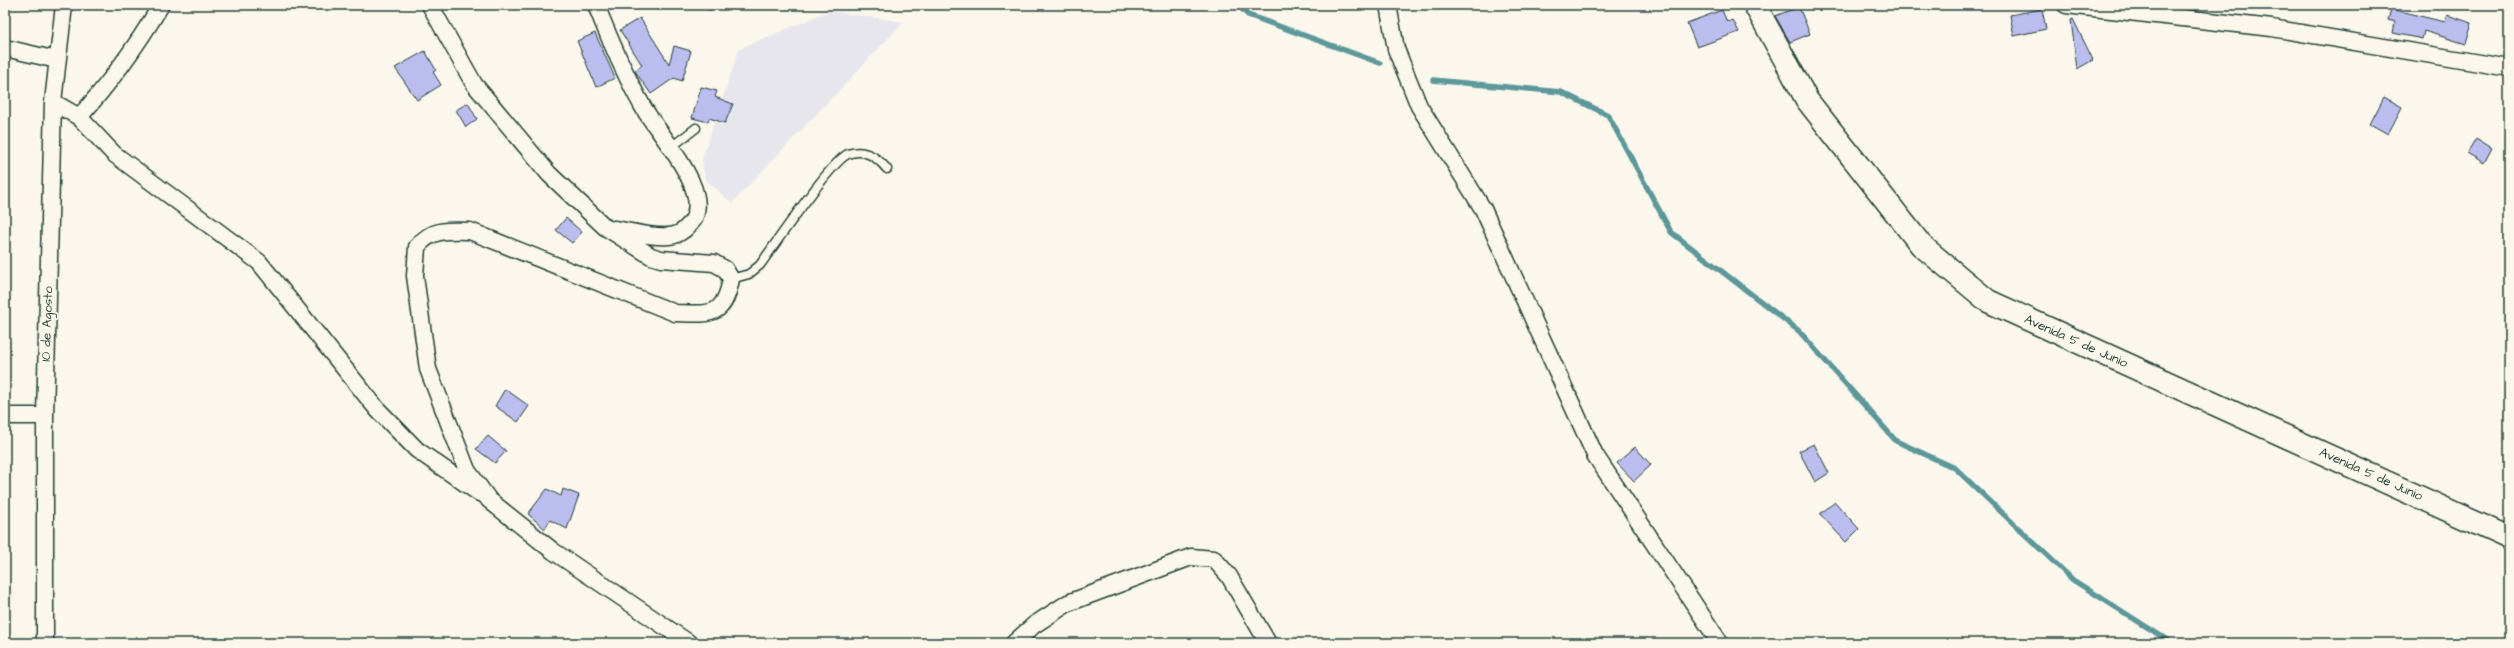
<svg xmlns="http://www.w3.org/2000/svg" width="2514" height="648" viewBox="0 0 2514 648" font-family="'Architects Daughter',sans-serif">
  <rect width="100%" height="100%" fill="#fbf7ec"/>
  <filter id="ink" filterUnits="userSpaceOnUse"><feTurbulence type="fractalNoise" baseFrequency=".025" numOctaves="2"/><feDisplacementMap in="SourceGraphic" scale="8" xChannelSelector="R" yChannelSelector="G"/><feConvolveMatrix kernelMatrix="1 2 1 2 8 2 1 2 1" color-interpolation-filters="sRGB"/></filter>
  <g filter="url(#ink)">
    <path fill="#e8e6ed" d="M829,11L904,22L732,203L705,179L702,159L739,49Z"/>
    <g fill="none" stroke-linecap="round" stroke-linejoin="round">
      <path stroke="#5b9799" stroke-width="5.5" d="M1238,5L1248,15L1380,63
        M709,8L710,5
        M1433,80L1561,92L1608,115L1671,232L1799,331L1896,441L1955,468L2073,580L2172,643"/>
    </g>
    <path fill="#bcbdef" stroke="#1f3d34" d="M1799,7L1810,34L1790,42L1775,16Z
      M2042,9L2046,29L2014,36L2010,15Z
      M2391,9L2445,22L2447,15L2472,23L2466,44L2424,31L2422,39L2393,33L2395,22L2388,20Z
      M1722,10L1727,22L1733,20L1739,32L1697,47L1687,23Z
      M640,18L669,64L674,46L691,51L682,81L674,78L651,94L635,71L642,65L620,30Z
      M2073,19L2093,60L2077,69L2071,20Z
      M595,33L615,78L596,87L577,41Z
      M425,51L436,70L433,72L441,85L417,100L395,68Z
      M701,87L717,91L715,97L733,104L725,123L709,118L708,122L692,118Z
      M2384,97L2402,107L2388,134L2370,124Z
      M468,103L477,119L466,127L456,110Z
      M2476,138L2492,148L2484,163L2467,153Z
      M566,218L582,232L572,243L556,230Z
      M505,389L529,406L518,422L495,406Z
      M488,436L506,451L495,463L476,449Z
      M1814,444L1829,473L1815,482L1799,451Z
      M1635,447L1651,465L1634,481L1617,463Z
      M547,489L561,496L563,489L579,495L567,529L550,520L545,529L528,514Z
      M1835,502L1859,529L1846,542L1820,514Z"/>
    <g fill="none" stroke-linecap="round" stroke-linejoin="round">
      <g stroke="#1f3d34" stroke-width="11">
        <path id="lane" d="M670,148L696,128
          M731,279L749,274L760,265C774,246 831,161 848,154C865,148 877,157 887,169"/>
      </g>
      <g stroke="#1f3d34" stroke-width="19">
        <path id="street" d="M430,5L474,84L549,174L605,227L651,256L661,259L714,263L725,269L731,279C724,318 710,314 675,313L470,231C448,230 430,229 417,247L415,276L428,369L467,470L489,500L553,551L689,643
          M596,5C610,40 624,74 643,107C658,134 718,196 689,225C684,231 676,236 668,236C654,238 629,231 614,229
          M1388,5L1396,49L1419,106L1483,209L1595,455L1720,643
          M2066,5L2272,28L2509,68
          M5,48L57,60
          M53,102L79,117L114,154L259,262L377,409L417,450L479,493
          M79,117C112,81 136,47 161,5
          M5,416H45
          M45,643V416L53,102L64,5
          M1014,643L1034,625L1068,603L1191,557L1214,559L1229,576L1268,643"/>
      </g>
      <g stroke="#1f3d34" stroke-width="25">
        <path id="primary" d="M1755,5L1807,100L1921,245L1988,301L2509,538"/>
      </g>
      <use href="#lane" stroke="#fbf7ec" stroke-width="8"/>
      <use href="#street" stroke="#fbf7ec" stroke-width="16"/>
      <use href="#primary" stroke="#fbf7ec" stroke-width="22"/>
    </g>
  </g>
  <g text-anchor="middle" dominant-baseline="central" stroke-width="3.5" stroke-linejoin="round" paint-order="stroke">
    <g font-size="13" fill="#1f3d34" stroke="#fbf7ec">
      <text transform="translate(47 324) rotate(-88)">10 de Agosto</text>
      <text transform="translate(2076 341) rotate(24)">Avenida 5 de Junio</text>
      <text transform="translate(2371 474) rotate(24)">Avenida 5 de Junio</text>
    </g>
  </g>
  <rect width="2514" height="648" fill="none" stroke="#fbf7ec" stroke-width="20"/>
  <rect x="10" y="10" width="2494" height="628" fill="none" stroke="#1f3d34" stroke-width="1.5" filter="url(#ink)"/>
</svg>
